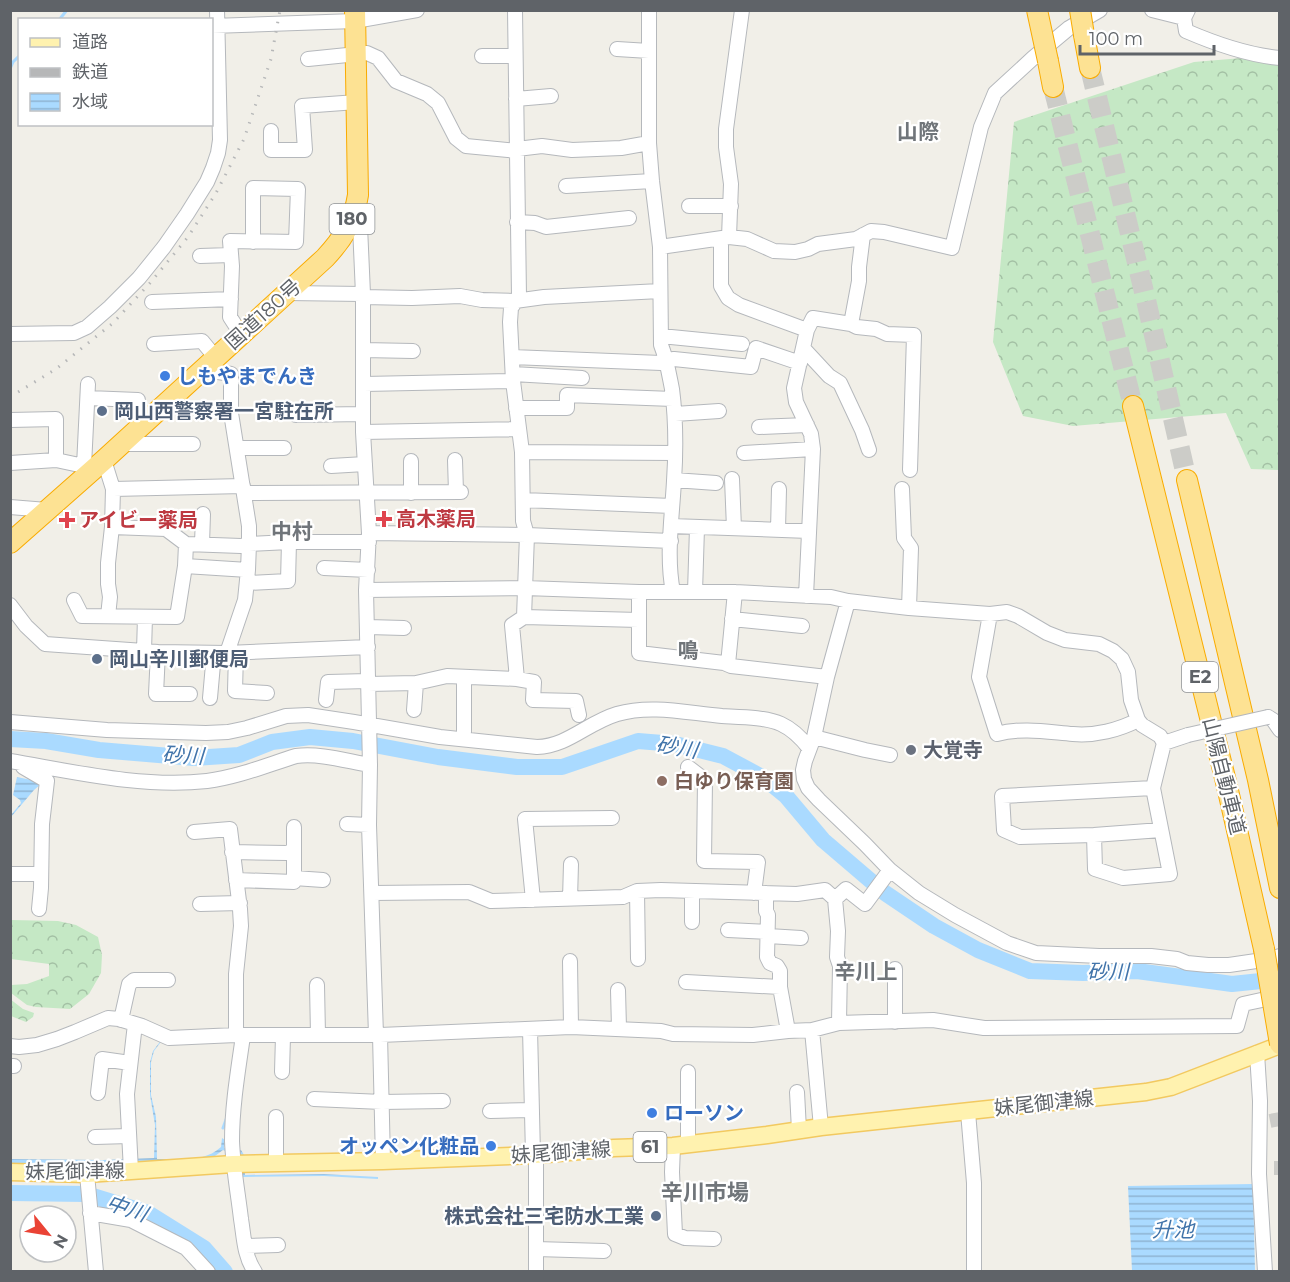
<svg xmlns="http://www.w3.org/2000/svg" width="1290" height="1282" viewBox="0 0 1290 1282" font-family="Montserrat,'Noto Sans JP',sans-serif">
  <defs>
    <pattern id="forest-crowns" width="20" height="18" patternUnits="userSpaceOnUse" patternTransform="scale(1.5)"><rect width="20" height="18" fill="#c5e8c5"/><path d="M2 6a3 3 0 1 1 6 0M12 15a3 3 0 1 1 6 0" fill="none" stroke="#a3c0a4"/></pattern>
    <pattern id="water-rules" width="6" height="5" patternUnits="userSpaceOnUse" patternTransform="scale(1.5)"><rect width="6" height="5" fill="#aadaff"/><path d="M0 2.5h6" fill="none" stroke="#8eb4d2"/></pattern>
  </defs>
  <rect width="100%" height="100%" fill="#f1efe8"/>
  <path fill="url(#forest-crowns)" d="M1279,55V470L1251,469L1226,413L1073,426L1023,416L993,342L1014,122L1194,62Z
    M11,920L58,921L76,925L98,937L102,955L101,973L89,994L70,1009L36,1007L27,1005L11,993V985L27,984L49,976V964L11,959Z
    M10,999L23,1009L34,1013L33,1017L26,1022L11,1016Z"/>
  <path fill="url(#water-rules)" d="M17,777L41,782V784L34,790L11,817V815L21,803L20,800L13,795Z
    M162,1039H163L154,1051L151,1062V1095L156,1117L157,1159C178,1159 204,1163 221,1147L222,1138L225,1140L224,1148L241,1150L244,1155L245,1175L324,1174L378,1177V1179L324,1176L243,1177V1162L239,1153H232L223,1150L215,1156L201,1161L102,1164L11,1163V1159L103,1160L154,1158L155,1125L150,1095V1062L153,1051Z
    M1253,1184L1255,1271H1132L1128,1186Z"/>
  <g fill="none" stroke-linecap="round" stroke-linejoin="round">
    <path stroke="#aadaff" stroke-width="3" d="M59,20L67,10
      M10,69L13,62L20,55
      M223,1128L227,1117"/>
    <path stroke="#aadaff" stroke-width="16" d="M10,739L46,741L99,750L194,758L239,755L272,742L310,737L353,741L438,757L517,767H562L638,741L675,744L723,756L764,778L786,796L823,840L885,893L934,926L978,950L1030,971L1083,973L1137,971L1232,984L1280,979
      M10,1193L86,1194L148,1213L204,1248L225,1272"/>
    <path stroke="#ccccc8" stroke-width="14" stroke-dasharray="14 7" stroke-linecap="butt" d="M1270,1121L1280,1119
      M1274,1168H1280"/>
    <path stroke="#ccccc8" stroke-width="20" stroke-dasharray="20 10" stroke-linecap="butt" d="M1090,68L1146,300L1187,480
      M1053,87L1133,406"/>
    <g stroke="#b5b8bc" stroke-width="16">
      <path id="minor" d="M515,10L519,296L511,308L510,322L513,381L522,452L523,521L527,535L524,617L512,625L517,679
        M649,10V143L652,181L660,247L661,345C667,360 669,374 672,389C676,420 676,451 674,481C672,518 666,556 673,592
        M1152,10L1184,18
        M1188,10L1184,18L1186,31C1216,44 1247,55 1280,58
        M212,26L355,21L417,10
        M617,49L649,51
        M482,56H515
        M308,59L367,53L378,58L396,81L427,94L438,103L456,138L466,146L517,151
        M516,99L551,96
        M271,131V150H305L302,106L357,102
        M517,149L542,146L572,150L621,148L649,143
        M566,186L652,181
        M689,206H731
        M352,219L360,226L363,294V432L369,533L366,590L370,765L369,825L376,1035
        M517,222L535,223L546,227L629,218
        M729,237L731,184L726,147V129L742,10
        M721,239V286L728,298L739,305L807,330L794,388L796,402L811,434L813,449L806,596
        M660,247L729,237L747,239L774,251L795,252L808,249L818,244L856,239L871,231L884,232L952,248L981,127L995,93L1033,58L1069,28L1100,10
        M200,256L231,255
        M287,293L363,294
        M363,297L412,298L460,296L482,300L515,301L544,297L660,291
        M152,302L231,299
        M851,324L859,281V267L863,235
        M807,330L813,318L851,324L857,327L876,329L887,334L914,335L910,470
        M10,334L74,333L87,327L110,307L139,278L164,247L187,214L207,182L213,168L218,153L220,140L217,10
        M241,334L230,317L232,266L230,241L296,242L298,189L253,188V242
        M661,336L742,344
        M154,344L202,341L216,358
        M803,348L829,376L840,383L862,430L869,450
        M363,350L413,351
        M512,357L661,363L667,360L674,359L751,367L756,348L800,363
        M206,366L218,372L231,374V413L249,526V544L248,570L245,600L227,653
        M513,374L582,378
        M88,384L84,466L90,472
        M364,384L513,381
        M88,398L138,400
        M516,408H567V395L673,399
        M675,414L719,411
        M296,415L363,414
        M10,420L56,419V460
        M759,427L807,425
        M363,432L519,429
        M121,444H193
        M237,448H284
        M522,452L675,453
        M744,453L813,449
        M104,460L113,489L243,486
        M455,460L456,492
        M10,463L56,460L84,466
        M331,466L365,464
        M732,479L734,528
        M674,480L716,483
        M902,489L904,538L911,548L909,608
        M244,493L461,492
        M411,493V461
        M523,500L672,506
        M10,507L47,510
        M671,526L809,531
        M112,527L166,529L186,544
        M778,530L779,489
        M369,533L527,535L671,541
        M202,544L203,514
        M185,566L186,544L241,546L249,544L289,542H369
        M324,568L368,570
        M247,583L288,581L289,542
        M366,590L525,588L639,592H735L831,597L848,601L909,608L990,614L1007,612L1018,616L1047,633L1065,640L1099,644L1113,651L1122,659L1128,672L1131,700L1138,720L1142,725L1160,736L1164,743L1153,788L1170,874L1123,878L1095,869L1094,835
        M639,592V653L724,663L731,666L827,677
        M695,592L697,528
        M74,600L82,616L177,617L185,566L248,570
        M848,601L827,677L814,737L805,761L803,770L804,779L808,788L819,800L865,844L890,870L919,893L955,915L1007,943L1036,953L1099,956H1151L1177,959L1187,963L1208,965H1229L1263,960L1280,956
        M10,605L26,626L45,644L158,652L227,653L368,647
        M990,614L979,677L997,734C1022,727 1048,732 1073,734C1095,736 1119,730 1138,720
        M108,616L110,597L108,584V563L112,527L113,489
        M524,617L639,620
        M732,619L802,626
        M368,627L404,628
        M144,651L145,617
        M158,652L156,694H190
        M236,653L235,691L267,693
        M728,664L735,592
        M368,684L416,683L447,676L517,679L534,682L533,700L576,701L579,715
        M210,698L214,653
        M326,700L328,682L368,681
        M414,710L416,683
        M1268,717L1273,720L1280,730
        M10,722L107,730L206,733L228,732L247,728L286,716L308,715L354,722L440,737L537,747C568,746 587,723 617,714C651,704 687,713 722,716C740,717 765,717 781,724C792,729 802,739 809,748
        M464,732V677
        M814,737L865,750L890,755
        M1164,743L1188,735
        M10,761C75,772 142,788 207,781C238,777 267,765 296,756C321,753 346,761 370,765
        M23,767L47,781L42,824L41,888L39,909
        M688,767L705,780L704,861L758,862L754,893
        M1153,788L1002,796L1004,830L1020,837L1094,835L1161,830
        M347,824L369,825
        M194,832L230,829L240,909L241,926L236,974V1035
        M232,852L287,853L294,850V827
        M10,874H41
        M294,878L323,880
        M236,880L294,882V850
        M637,891L638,959
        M372,893L469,892L491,901L623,897L637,891L661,890L797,894L825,890L835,899L846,889L865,904L890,870
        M766,893V911L768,915L767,957L770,963L777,966L780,971V987L788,1031
        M570,899L571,864
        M835,899L838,931L837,957L840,966L839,1023
        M533,900L525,819L612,818
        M200,904L240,903
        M692,922V891
        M728,930L768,932
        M768,936L801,938
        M570,961L571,1027
        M686,982L780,987
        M317,985L318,1035
        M618,990L619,1028
        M121,1020L129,984L134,980H168
        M895,1022V969
        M530,1029L533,1155
        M812,1030L821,1127
        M380,1035L383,1161
        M243,1036C238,1071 232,1106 232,1141C233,1167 238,1193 241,1219C244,1237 244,1256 255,1272
        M10,1046L19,1047L37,1045L57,1039L75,1032L108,1018L119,1019L142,1026L169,1038L236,1035H380L571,1027L661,1031L673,1034L753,1035L788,1031L812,1030L839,1023L933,1020L984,1028L1237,1026L1243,1004L1280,996
        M1257,1053L1260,1101L1259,1174L1265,1272
        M10,1066H14
        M282,1072L283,1036
        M688,1072V1144
        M797,1092L799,1130
        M98,1093L102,1059L130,1063
        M314,1099L382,1102L443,1101
        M490,1111L532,1110
        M968,1112L974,1183V1272
        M276,1117V1163
        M95,1137L129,1136
        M673,1146L672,1172L675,1234L685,1238L714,1239
        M536,1155V1272
        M131,1171L127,1094L135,1024
        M87,1174L96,1272
        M90,1213L131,1220L186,1248L208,1272
        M245,1246L278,1245
        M536,1249L604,1251"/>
    </g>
    <g stroke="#f2c960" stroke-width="19">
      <path id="major" d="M10,1172L87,1174L233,1164L383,1161L536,1155L614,1148L673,1146L767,1135L821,1127L1146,1092L1171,1087L1280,1045"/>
    </g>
    <g stroke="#f9ab00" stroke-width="22">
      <path id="highway" d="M1084,35L1090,68
        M1048,61L1053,87
        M1133,406L1227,786L1264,949
        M1187,480L1258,780L1280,888
        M10,543L104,460L325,258C343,239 354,221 358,195L355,10"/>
    </g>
    <use href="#minor" stroke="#fff" stroke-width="14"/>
    <use href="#major" stroke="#fff2af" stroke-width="16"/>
    <use href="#highway" stroke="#fde293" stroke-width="20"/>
    <path stroke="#b6b7b8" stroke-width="3" stroke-dasharray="1.5 8" stroke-linecap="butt" d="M10,397L56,369L113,323L150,283L188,237L216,193L244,139L271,59L280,10"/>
    <g stroke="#b5b8bc" stroke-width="16" stroke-linecap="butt">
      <path id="minor-bridge" d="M1188,735L1268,717"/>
    </g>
    <g stroke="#f9ab00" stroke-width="22" stroke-linecap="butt">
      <path id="highway-bridge" d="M1037,10L1048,61
        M1080,10L1084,35
        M1264,949L1280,1044"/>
    </g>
    <use href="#minor-bridge" stroke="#fff" stroke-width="14"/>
    <use href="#highway-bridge" stroke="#fde293" stroke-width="20"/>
  </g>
  <g fill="#3f7fe0" stroke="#fff" stroke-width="2">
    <circle cx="165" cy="376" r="6"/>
    <circle cx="652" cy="1113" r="6"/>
    <circle cx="491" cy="1146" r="6"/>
  </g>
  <g fill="#5c6f8a" stroke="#fff" stroke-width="2">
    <circle cx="102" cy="411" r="6"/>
    <circle cx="97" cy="659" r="6"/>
    <circle cx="656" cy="1216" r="6"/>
  </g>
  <g fill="#e0444e" stroke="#fff" stroke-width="2">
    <path d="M381 510h6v6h6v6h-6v6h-6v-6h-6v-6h6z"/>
    <path d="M64 511h6v6h6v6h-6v6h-6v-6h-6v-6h6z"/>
  </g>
  <circle fill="#6b7280" stroke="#fff" stroke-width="2" cx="911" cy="750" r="6"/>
  <circle fill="#8d6e63" stroke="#fff" stroke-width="2" cx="662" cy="781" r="6"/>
  <g text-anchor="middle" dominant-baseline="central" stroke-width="4.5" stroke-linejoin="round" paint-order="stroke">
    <g fill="#fff" stroke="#8f9295" stroke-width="1.5">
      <rect x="329.5" y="204" width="45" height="30" rx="4.5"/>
      <rect x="1182" y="662" width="36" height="30" rx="4.5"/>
      <rect x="633.5" y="1132" width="33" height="30" rx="4.5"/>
    </g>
    <g font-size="18" font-weight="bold" fill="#5f6368">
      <text x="352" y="219">180</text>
      <text x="1200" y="677">E2</text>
      <text x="650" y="1147">61</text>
    </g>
    <g font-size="20" fill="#5f6368" stroke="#fff">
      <text transform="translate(263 314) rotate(-42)">国道180号</text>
      <text transform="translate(1224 776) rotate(76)">山陽自動車道</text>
      <text transform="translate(1044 1103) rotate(-6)">妹尾御津線</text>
      <text transform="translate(561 1152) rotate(-4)">妹尾御津線</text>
      <text transform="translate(75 1171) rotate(-1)">妹尾御津線</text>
    </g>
    <g font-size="20" font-weight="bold" fill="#366cbe" stroke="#fff" text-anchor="start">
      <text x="177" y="376">しもやまでんき</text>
      <text x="664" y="1113">ローソン</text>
      <text x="479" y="1146" text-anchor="end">オッペン化粧品</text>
    </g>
    <g font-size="20" font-weight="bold" fill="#4e5e75" stroke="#fff" text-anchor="start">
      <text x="114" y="411">岡山西警察署一宮駐在所</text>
      <text x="109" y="659">岡山辛川郵便局</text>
      <text x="644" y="1216" text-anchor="end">株式会社三宅防水工業</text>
    </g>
    <g font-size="20" font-weight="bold" fill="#be3a42" stroke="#fff" text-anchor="start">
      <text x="396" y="519">高木薬局</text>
      <text x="79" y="520">アイビー薬局</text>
    </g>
    <g font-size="20" font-weight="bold" fill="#5b616d" stroke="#fff" text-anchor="start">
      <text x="923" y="750">大覚寺</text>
    </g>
    <g font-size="20" font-weight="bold" fill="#785e54" stroke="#fff" text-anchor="start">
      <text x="674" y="781">白ゆり保育園</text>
    </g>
    <g font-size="21" font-weight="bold" fill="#70757a" stroke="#fff">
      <text x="918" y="131">山際</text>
      <text x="292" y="531">中村</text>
      <text x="688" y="650">鳴</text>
      <text x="866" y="971">辛川上</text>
    </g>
    <g font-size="21" font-style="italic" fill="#4174aa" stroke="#fff">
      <text transform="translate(677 747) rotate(9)">砂川</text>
      <text transform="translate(183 755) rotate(3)">砂川</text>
      <text x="1108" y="971">砂川</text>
      <text transform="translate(127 1208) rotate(19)">中川</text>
      <text x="1173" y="1229">升池</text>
    </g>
    <g font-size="22" font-weight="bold" fill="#70757a" stroke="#fff">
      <text x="705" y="1192">辛川市場</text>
    </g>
  </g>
  <rect width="1290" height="1282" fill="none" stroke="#5f6368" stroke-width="24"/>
  <rect x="18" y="18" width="195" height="108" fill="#ffffff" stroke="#bfc1c3" stroke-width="1.5"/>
  <rect x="30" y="38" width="30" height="9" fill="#fff2af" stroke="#bfc1c3" stroke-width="1.5"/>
  <text x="72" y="48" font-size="18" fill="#5f6368">道路</text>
  <rect x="30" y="68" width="30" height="9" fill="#b6b7b8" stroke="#bfc1c3" stroke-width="1.5"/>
  <text x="72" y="78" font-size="18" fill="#5f6368">鉄道</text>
  <rect x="30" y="93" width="30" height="18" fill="url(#water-rules)" stroke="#bfc1c3" stroke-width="1.5"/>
  <text x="72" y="108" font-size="18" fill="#5f6368">水域</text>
  <g transform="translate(48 1234) rotate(120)"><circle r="28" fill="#ffffff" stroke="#bfc1c3" stroke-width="1.5"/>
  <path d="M0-4.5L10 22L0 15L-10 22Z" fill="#ea4335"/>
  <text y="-9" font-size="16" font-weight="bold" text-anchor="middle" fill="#5f6368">N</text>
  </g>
  <path d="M1080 45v9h134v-9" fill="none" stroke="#5f6368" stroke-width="3"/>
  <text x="1089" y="45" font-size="18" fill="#5f6368" stroke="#ffffff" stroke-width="4.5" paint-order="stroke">100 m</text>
</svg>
